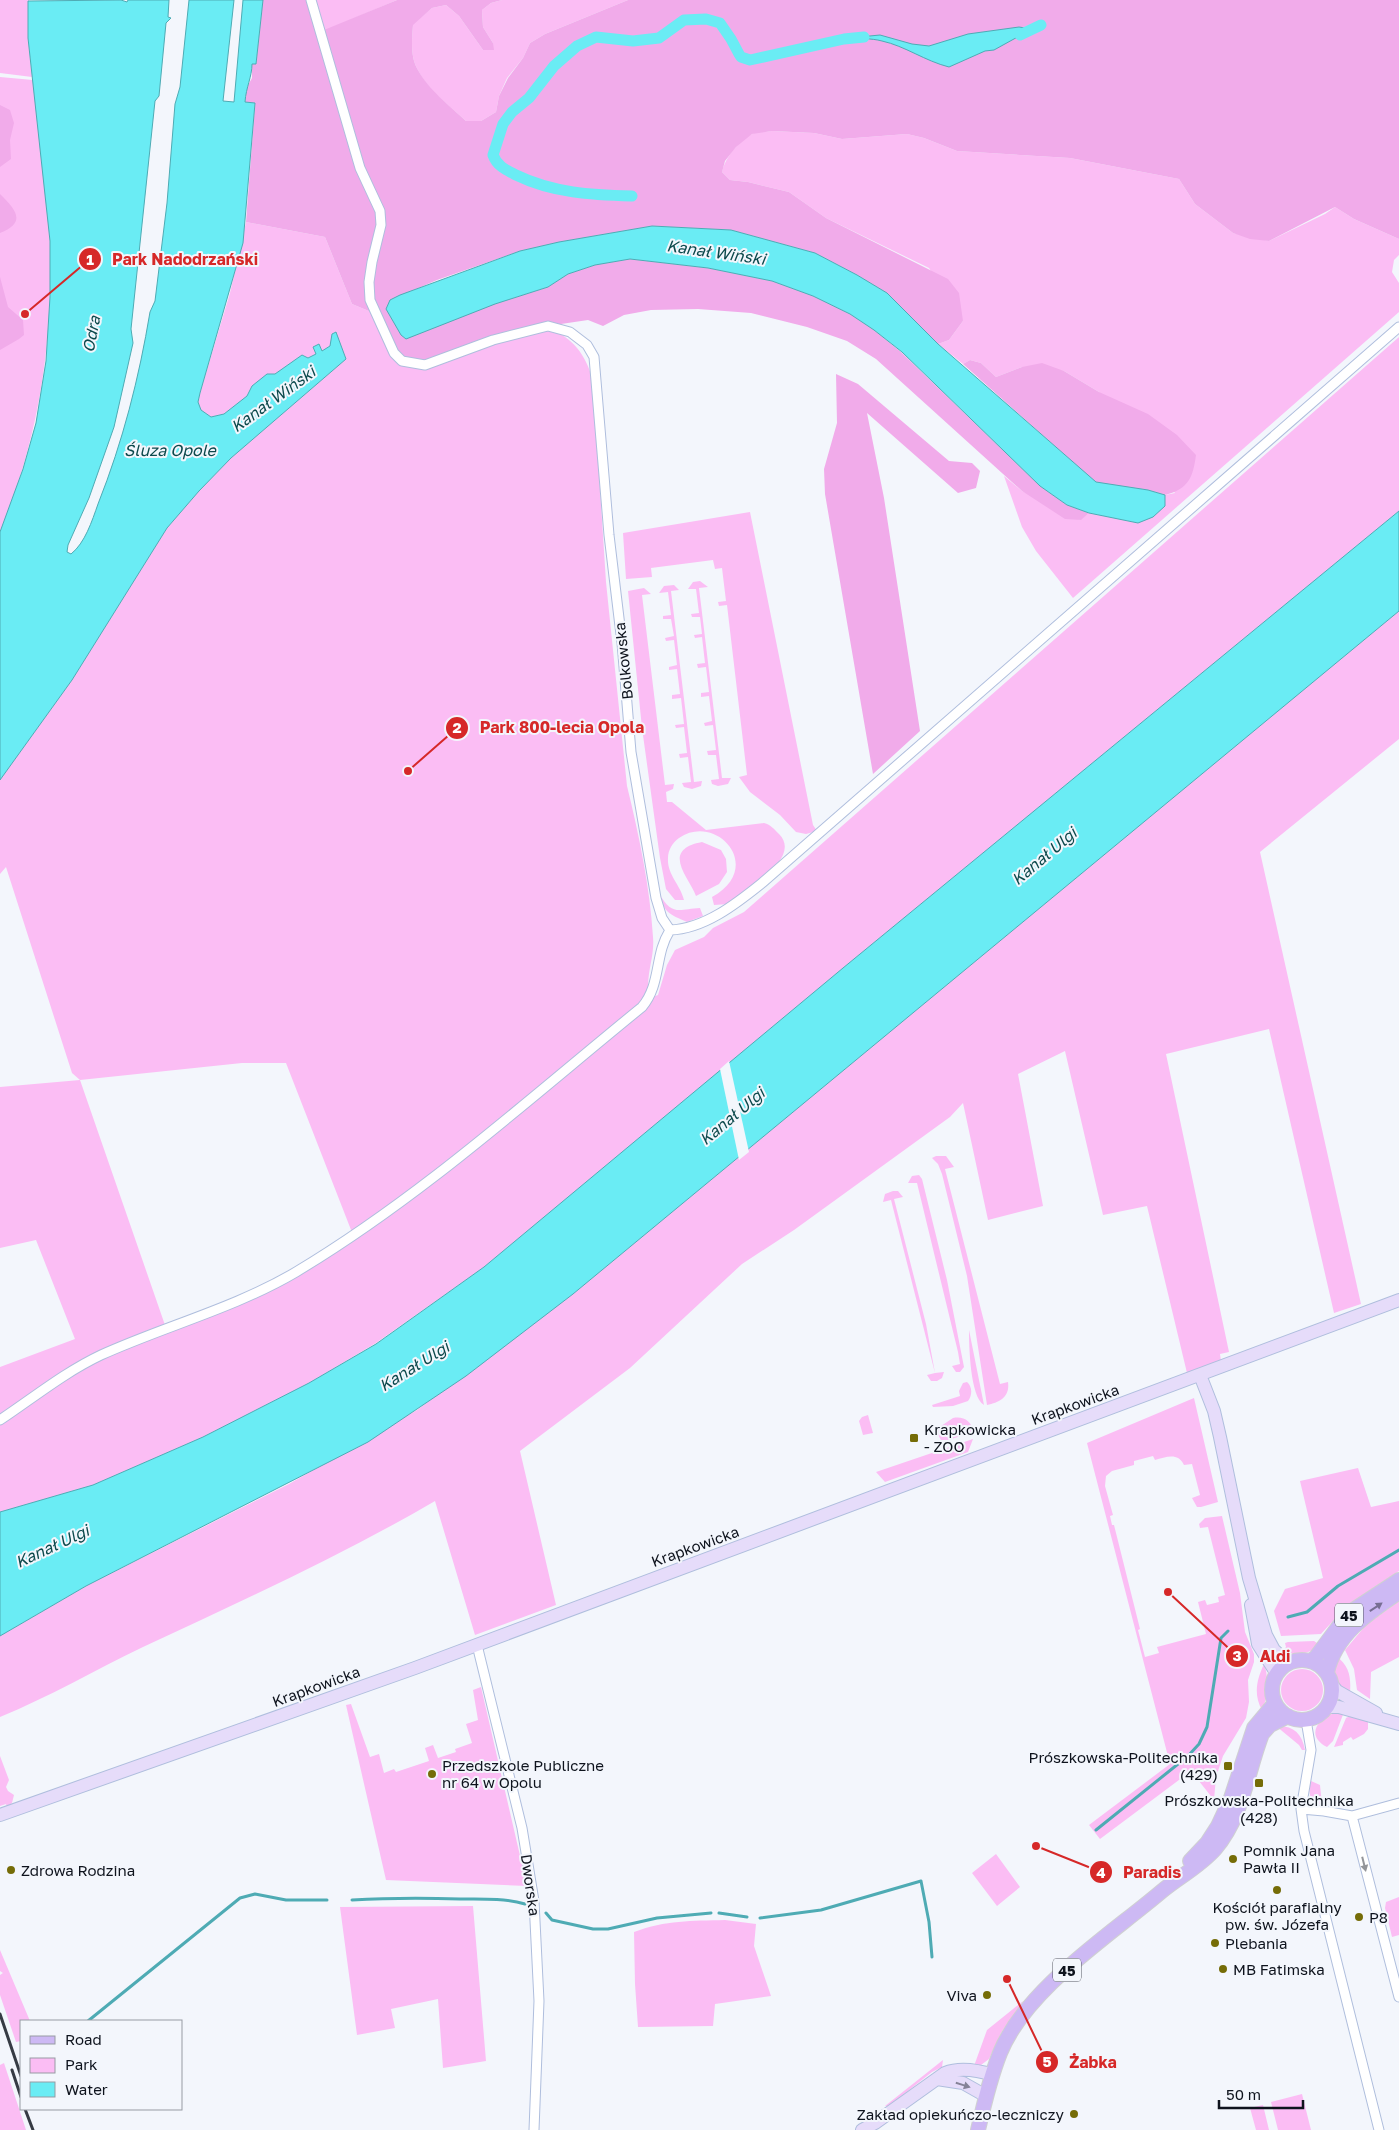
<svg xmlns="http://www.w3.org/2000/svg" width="1399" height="2130" viewBox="0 0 1399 2130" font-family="'Golos Text',sans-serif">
  <rect width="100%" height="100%" fill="#f3f6fc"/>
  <path fill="#fbbdf4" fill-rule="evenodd" d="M0,0H29L28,38L32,77L0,73Z
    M315,0H397L324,31Z
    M502,0H628L545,34L530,43L523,58L507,78L499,96L496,112L481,121H466C451,107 427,89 418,70C410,57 412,39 413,24L432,8L446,5L459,16L483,50H493V43L483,27L482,10L491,3Z
    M0,77L33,80C39,134 49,189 50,242C53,344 39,438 0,532Z
    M772,131L814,133L842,139L907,134L924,138L957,151L1070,158L1179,179L1195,204L1233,233L1269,241L1325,214L1335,207L1354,219L1399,239V255L1394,260L1392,272L1399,283V312L1073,598L1036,551L1022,527L1004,476L1022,491L1080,520L1089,513L1138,523L1165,506V495L1175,493L1099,392L1064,371L1022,367L996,377L981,363L970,360L963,364L938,344L949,340L963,321L929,268L826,218L789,192L748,182L730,180L722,172C725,158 739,140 752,134C757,131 766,132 772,131Z
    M246,222L325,237L352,304L376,314L394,353L548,326C574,341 584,351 593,380L606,582L627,786C639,835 650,887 653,937C655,959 644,977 650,998L658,995L667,965L675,950L704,937L713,928L744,912L1399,337V511L843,968L484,1267L376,1343L309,1383L203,1437L93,1485L0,1512V1367L75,1339L36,1240L0,1248V1087L80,1080L72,1073L6,867L0,874V780L72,680L167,528L199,491L231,458L346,359L335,332L332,334L331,346L322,351L319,345L313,347L316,354L308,358L302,355L275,374L252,386L247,396L224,414L211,417L201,410L198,402L200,393L230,293ZM242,1063H286L353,1235L257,1292L166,1328L80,1080Z
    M750,512L813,825L817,831L806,834L796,832L780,815L750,792L739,777L747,775L727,605L719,606L718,602L726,601L722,568L715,569L713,560L651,568L652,577L626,579L623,533Z
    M700,581L708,587L699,588L722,778H731L728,784L718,786L712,784L711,780L719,779L716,755H708L707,751L716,750L713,725L705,726L704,723L712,721L709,696L701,697V693L709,692L706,667L698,668L697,664L705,663L702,637L695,638L694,635L702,634L700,617H692L691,614L699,613L696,589H688L693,582Z
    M674,585L679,590L671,591L694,782L702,781L701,786L692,789L684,787L682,783L691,782L688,757L680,758L679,754L687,753L684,727L676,728L675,725L684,724L681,698L672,699V695L680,694L677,669L669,670V667L677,665L674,640L666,641L665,638L674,636L671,619H663V616L671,615L668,592L659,593L664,586Z
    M644,588L651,594L642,595L665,785L674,784L673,789L666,792L667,802H672L706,830L764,823C771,825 774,829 779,834C803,858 746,890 729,904L714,905L712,897C766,867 716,812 679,838C673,842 668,850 668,858C667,875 680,884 684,900H675L666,889L660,858L642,728L628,591Z
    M1399,611V739L1260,852L1361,1304L1334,1313L1269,1029L1166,1054L1229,1352L1220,1354L1221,1361L1187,1373L1147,1206L1103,1215L1065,1051L1018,1074L1043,1206L988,1220L963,1103L950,1117L794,1230L742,1264L630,1368L520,1451L556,1605L475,1635L435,1501C341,1556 241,1601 143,1647C95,1670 49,1697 0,1717V1636L86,1586L289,1484L417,1410L573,1294Z
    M702,842L721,850L726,859L727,872L719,884L696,896C689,877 660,850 702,842Z
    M659,893C672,917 679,909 700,908L703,916L687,922C669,914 664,913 659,893Z
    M936,1156H946L954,1167L945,1169L1000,1384L1008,1382C1010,1397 1000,1402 987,1405L967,1276L942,1174L938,1164L932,1158Z
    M919,1175L922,1179L947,1280L964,1367L960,1372H956L952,1366L960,1364L958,1352L917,1183H908L912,1176Z
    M893,1191H898L903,1197L894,1199L926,1324L935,1373L944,1372L942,1378L937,1381H931L927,1375L935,1373L891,1200L883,1202L885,1194Z
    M969,1330L984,1405C970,1397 969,1345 969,1330Z
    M967,1382C973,1387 972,1396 968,1401L953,1406L933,1407L932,1405L960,1396L959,1391L963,1383Z
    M1194,1398L1218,1502L1201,1507H1197L1192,1498L1200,1495L1192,1464L1184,1465C1178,1452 1166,1457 1155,1460L1153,1456L1134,1461V1465L1112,1471L1106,1476L1105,1486L1113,1515L1110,1516L1112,1525H1114L1140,1629L1138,1630L1145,1657L1159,1653L1157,1647L1206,1634L1198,1602L1205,1600L1207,1605L1219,1602L1218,1597L1225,1595L1208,1527L1200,1528L1199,1524L1205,1518L1222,1516L1240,1593L1245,1632L1254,1654V1662L1248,1680L1249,1702L1246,1718L1223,1756L1216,1777L1214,1800L1191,1771L1100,1839L1089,1825L1170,1764L1087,1443Z
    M868,1415L873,1433L863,1435L859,1421L862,1417Z
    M953,1418C964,1416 971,1421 974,1432L948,1440H941L935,1430Z
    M973,1439L968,1452L885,1482L876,1472Z
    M1358,1468L1371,1507L1399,1501V1571C1368,1591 1346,1606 1321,1634L1281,1636L1274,1611L1285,1589L1323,1578L1300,1481Z
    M1399,1601V1657L1371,1672L1370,1699L1357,1690L1354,1669L1345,1650L1366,1625Z
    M1314,1641L1320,1645C1309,1654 1296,1657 1283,1651L1286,1647L1285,1643L1288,1642Z
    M1336,1656C1350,1666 1351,1678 1350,1693C1333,1682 1332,1676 1336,1656Z
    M1264,1664C1269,1675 1268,1699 1262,1710C1253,1694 1257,1679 1264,1664Z
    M1281 1690a21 21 0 1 1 42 0a21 21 0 1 1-42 0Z
    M481,1687L527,1886L386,1880L346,1705L351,1704L370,1757L379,1754L384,1773L394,1769L396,1772L429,1761L425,1748L433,1745L438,1758L456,1752L455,1749L472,1743L466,1724L478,1720L473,1690Z
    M1337,1712H1344L1333,1741L1327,1747C1304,1735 1319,1717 1337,1712Z
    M1350,1716L1363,1718L1368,1722V1729L1364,1734L1353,1740L1351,1737L1343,1742V1745L1334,1747L1346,1718Z
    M1276,1726C1293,1725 1302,1733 1305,1750H1302L1299,1745Z
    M0,1756L9,1780L6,1787L8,1791L14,1795L12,1803L7,1807L6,1804L0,1806Z
    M1311,1781L1320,1785L1322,1805C1309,1802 1308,1793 1311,1781Z
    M996,1854L1020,1887L997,1906L972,1873Z
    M1399,1897V1935L1392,1937L1385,1908L1386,1902Z
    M473,1906L486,2061L443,2068L438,1999L391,2009L395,2028L357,2035L340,1907Z
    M725,1920L756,1924L754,1946L771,1996L715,2004L713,2026L638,2027L635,1984L634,1932C666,1920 691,1921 725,1920Z
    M0,1950L30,2021H21V2041L16,2042L0,1995V1975L3,1973L0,1971Z
    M1023,2001L1001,2033L989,2059L981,2065L974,2066L987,2030Z
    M943,2060L942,2067L932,2072L889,2106H885Z
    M4,2063L26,2130H0V2065Z
    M1302,2094L1311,2130H1278L1271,2102Z
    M1263,2105L1269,2130H1256L1250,2108Z"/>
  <path fill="#f1abea" d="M263,0H315L324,30L397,0H502L491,3L482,10L483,27L493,43L494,50H483L459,16L446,5L432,8L413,25C412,39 410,57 418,70C428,89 451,107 466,121H481L496,112L499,96L508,78L523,58L530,43L545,34L628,0H1399V239L1354,219L1335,207L1269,241L1250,239L1233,233L1195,204L1179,179L1070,158L957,151L924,138L907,134L842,139L814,133L772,131L752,134L736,147L725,161L722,172L730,180L748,182L789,192L826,218L948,279L959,293L963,321L949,340L938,344L887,293L857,275L815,253L731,230L652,226L559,242L520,251L437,280L391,300L495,304L548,287L568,274L595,265L630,259L708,268L772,281L813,296L850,314L874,330L901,352L1040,486L1067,505L1089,513L1081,520L1065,519L1022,491L876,359L847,341L807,327L751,313L698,309L651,310L624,315L603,326L588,320L561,324L560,332L548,326L425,365L402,361L376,314L352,304L325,237L246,222L255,104L245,103L246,89L252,78V64H256Z
    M0,105L10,110L14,123L10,140L11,159L0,167Z
    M0,194C16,210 27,222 0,233Z
    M0,277L8,307L23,320L24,335L19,339L0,350Z
    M970,360L981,363L996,377L1022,367L1042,363L1064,371L1099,392L1148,414L1177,435L1196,455C1193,477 1189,489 1165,495L1148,490L1096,483L963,364Z
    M836,374L858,384L949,461L972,463L980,471L976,488L958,493L867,413L884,498L920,731L873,774L825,494L824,469L837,423Z"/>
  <path fill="#6aecf4" stroke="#4eabb4" d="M121,0L127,2L128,0H169L168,17L171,18L166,23L159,96L155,101L131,329L133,343L114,427L89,498L68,545L67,552L71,554C85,543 92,521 98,504C123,441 139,378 150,312L155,301L167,203L175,104L180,87L189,0H234L223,101L234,102L243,0H263L256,64H252C252,77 246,87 245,102L255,103L243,243L200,393L198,402L201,410L211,417L224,414L247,396L252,386L267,374H275L302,355L308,358L316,354L313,347L319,344L322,351L330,346L332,334L336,332L346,359L231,458L199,491L167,528L72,680L0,780V532L23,469L36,423L46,361L50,297V241L28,38V1Z
    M1019,27L1032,29L994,50L985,51L949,67C925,61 905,46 882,41C871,38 860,39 849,38L880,35L912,44L929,46L968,34Z
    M652,226L731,230L815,253L857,275L887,293L938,344L1096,482L1148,490L1165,495V506L1153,517L1138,523L1089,513L1067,505L1040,486L902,352L874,330L850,314L813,296L772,281L708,268L630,259L595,265L568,274L548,287L495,304L406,339L401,335L386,309L390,300L400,295L520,251L559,242Z
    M1399,511V611L573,1294L466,1376L368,1442L86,1586L0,1636V1512L93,1485L203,1437L309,1383L376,1344L484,1267L843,968Z"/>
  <path fill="#f3f6fc" d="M729,1061L749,1152L739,1160L720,1069Z"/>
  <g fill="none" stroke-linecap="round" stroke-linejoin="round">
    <path stroke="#4eabb4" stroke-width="3" d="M1288,1617L1307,1612L1338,1586L1399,1550
      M1096,1830L1188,1756L1199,1744L1207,1727L1221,1638L1228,1631
      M352,1900C388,1898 424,1898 460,1899C482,1899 504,1898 525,1904
      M546,1913L552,1920L593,1929H608L657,1918L711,1913
      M719,1913L747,1917
      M760,1918L821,1910L921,1881L929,1922L932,1957
      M88,2021L240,1898L255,1894L286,1900H327"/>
    <path stroke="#6aecf4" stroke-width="11" d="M1020,35L1041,25
      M632,196C592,195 553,193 516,175C506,170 497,166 493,155L503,124L512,112L529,98L554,66L577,46L596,37L633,41L659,38L684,20L706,19L720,23L731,39L739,54L741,57L750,60L844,39L864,37"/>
    <g stroke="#afbedd" stroke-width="11">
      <path id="street" d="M311,0L360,168L380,211L381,225L372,262L369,282L370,300L394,353L402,361L425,365L493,340L548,326L570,332L587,345L594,357L609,535L622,643L631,752L656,898L662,918L670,930C704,929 736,904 762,883L1399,327
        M0,1420C33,1398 65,1372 101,1355C165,1326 235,1308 296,1272C421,1197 530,1098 642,1007C657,989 656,969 662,948C664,941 667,935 670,930
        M477,1645L522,1828L534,1901L539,2001L534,2130
        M1306,1720L1311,1750L1301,1809L1304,1831L1379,2130
        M1301,1809L1324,1811L1352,1816L1399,1803
        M1352,1816L1399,1997"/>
    </g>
    <g stroke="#afbedd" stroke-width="14">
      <path id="secondary" d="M1200,1375L1214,1411L1220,1437L1249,1578L1266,1635L1274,1650L1288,1663
        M1251,1605L1258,1644L1277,1674
        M1332,1685L1337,1691L1376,1713
        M1327,1707H1339L1399,1724
        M0,1815L415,1668L1399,1300
        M937,2079L963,2083L986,2096
        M862,2130L875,2123L945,2073C960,2067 977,2070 993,2075"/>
    </g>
    <g stroke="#cfd0d2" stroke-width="16">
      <path id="primary" d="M1272 1690a30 30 0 1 1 60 0a30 30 0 1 1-60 0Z
        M1311,1661L1316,1657L1339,1626L1355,1609L1399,1580
        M1327,1672C1336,1634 1368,1613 1399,1592
        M1190,1861L1207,1843L1218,1826L1231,1798L1254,1728L1275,1703
        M978,2130C984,2104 990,2078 1000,2053C1026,1989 1109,1936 1162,1891C1179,1877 1200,1866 1215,1849C1243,1816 1247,1773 1262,1734L1270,1725L1288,1716"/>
    </g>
    <use href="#street" stroke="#fff" stroke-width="9"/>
    <use href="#secondary" stroke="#e6dcfa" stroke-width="12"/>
    <use href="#primary" stroke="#cdb9f4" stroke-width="14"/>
    <path stroke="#363b44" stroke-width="3" d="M0,2014L21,2076
      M12,2070L21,2097
      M25,2109L33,2130"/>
  </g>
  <defs><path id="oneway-solid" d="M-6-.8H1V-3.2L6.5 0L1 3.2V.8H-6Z" transform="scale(1.25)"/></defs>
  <use fill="#776e93" href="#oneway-solid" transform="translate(1376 1607) rotate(-34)"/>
  <use fill="#939599" href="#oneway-solid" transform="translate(1364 1864) rotate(76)"/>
  <use fill="#858297" href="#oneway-solid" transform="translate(963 2085) rotate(17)"/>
  <g fill="#756c07" stroke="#f3f6fc" stroke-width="2">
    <rect x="909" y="1433" width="10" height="10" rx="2.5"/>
    <rect x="1223" y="1761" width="10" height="10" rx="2.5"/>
    <circle cx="432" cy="1774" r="5"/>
    <rect x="1254" y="1778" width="10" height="10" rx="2.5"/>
    <circle cx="1233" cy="1859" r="5"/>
    <circle cx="11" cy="1870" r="5"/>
    <circle cx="1277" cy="1890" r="5"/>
    <circle cx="1359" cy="1917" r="5"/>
    <circle cx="1215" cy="1943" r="5"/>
    <circle cx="1223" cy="1969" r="5"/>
    <circle cx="987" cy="1995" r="5"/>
    <circle cx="1074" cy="2114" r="5"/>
  </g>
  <g text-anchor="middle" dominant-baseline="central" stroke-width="4" stroke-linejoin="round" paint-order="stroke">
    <g fill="#f3f6fc" stroke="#535760" stroke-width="1">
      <rect x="1335" y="1603.5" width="28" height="23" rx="4"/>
      <rect x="1053" y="1958.5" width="28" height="23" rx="4"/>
    </g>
    <g font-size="14" font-weight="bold" fill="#0e131d">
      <text x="1349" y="1615">45</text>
      <text x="1067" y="1970">45</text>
    </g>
    <g font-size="15" fill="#0e131d" stroke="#f3f6fc">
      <text transform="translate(623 661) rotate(-96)">Bolkowska</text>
      <text transform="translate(1075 1404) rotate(-20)">Krapkowicka</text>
      <text transform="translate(695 1546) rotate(-20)">Krapkowicka</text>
      <text transform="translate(316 1686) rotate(-20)">Krapkowicka</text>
      <text transform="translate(531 1885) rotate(82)">Dworska</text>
    </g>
    <g font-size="15" fill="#0e131d" stroke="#f3f6fc" text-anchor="start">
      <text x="924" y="1429">Krapkowicka<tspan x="924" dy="17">- ZOO</tspan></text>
      <text x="1218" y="1757" text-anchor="end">Prószkowska-Politechnika<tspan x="1218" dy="17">(429)</tspan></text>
      <text x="442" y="1765">Przedszkole Publiczne<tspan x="442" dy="17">nr 64 w Opolu</tspan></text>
      <text x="1259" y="1800" text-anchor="middle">Prószkowska-Politechnika<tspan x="1259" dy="17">(428)</tspan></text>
      <text x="1243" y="1850">Pomnik Jana<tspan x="1243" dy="17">Pawła II</tspan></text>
      <text x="21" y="1870">Zdrowa Rodzina</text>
      <text x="1277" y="1907" text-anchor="middle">Kościół parafialny<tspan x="1277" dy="17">pw. św. Józefa</tspan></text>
      <text x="1369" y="1917">P8</text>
      <text x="1225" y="1943">Plebania</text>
      <text x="1233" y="1969">MB Fatimska</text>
      <text x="977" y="1995" text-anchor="end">Viva</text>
      <text x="1064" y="2114" text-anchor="end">Zakład opiekuńczo-leczniczy</text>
    </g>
    <g font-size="16" font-style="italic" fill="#0c494c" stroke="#f3f6fc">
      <text transform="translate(716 252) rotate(8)">Kanał Wiński</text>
      <text transform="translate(91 334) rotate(-79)">Odra</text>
      <text transform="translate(273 399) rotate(-36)">Kanał Wiński</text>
      <text x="170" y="450">Śluza Opole</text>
      <text transform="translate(1044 856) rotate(-40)">Kanał Ulgi</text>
      <text transform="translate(732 1116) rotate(-40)">Kanał Ulgi</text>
      <text transform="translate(414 1366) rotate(-32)">Kanał Ulgi</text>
      <text transform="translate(52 1546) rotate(-25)">Kanał Ulgi</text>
    </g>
  </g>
  <path fill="none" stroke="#d62828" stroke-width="2" d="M25 314L90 259M408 771L457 728M1168 1592L1237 1656M1036 1846L1101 1872M1007 1979L1047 2062"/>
  <g fill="#d62828" stroke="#f3f6fc" stroke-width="2">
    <circle cx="25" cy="314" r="5"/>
    <circle cx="408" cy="771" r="5"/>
    <circle cx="1168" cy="1592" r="5"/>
    <circle cx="1036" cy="1846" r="5"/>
    <circle cx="1007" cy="1979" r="5"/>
    <circle cx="90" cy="259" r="12"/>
    <circle cx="457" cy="728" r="12"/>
    <circle cx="1237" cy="1656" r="12"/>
    <circle cx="1101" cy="1872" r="12"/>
    <circle cx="1047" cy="2062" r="12"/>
  </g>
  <g font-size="15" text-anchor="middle" font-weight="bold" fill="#fff">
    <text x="90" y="265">1</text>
    <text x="457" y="733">2</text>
    <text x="1237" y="1661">3</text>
    <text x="1101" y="1878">4</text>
    <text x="1047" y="2067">5</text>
  </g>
  <g font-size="16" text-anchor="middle" font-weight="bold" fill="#d62828" stroke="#f3f6fc" stroke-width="4" stroke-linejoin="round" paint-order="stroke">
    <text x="185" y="265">Park Nadodrzański</text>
    <text x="562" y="733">Park 800-lecia Opola</text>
    <text x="1275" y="1662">Aldi</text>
    <text x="1152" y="1878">Paradis</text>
    <text x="1093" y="2068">Żabka</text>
  </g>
  <rect x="20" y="2020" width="162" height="90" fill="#f3f6fc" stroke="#979ba3"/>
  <rect x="30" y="2036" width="25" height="8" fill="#cdb9f4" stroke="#979ba3"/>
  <text x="65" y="2045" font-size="15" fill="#0e131d">Road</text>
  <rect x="30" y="2058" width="25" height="15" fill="#fbbdf4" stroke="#979ba3"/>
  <text x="65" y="2070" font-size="15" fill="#0e131d">Park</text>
  <rect x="30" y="2082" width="25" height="15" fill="#6aecf4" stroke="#979ba3"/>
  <text x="65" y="2095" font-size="15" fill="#0e131d">Water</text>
  <path d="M1219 2100v8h84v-8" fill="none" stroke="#0e131d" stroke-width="2.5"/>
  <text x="1226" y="2100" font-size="15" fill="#0e131d" stroke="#f3f6fc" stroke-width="4" paint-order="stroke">50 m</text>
</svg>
